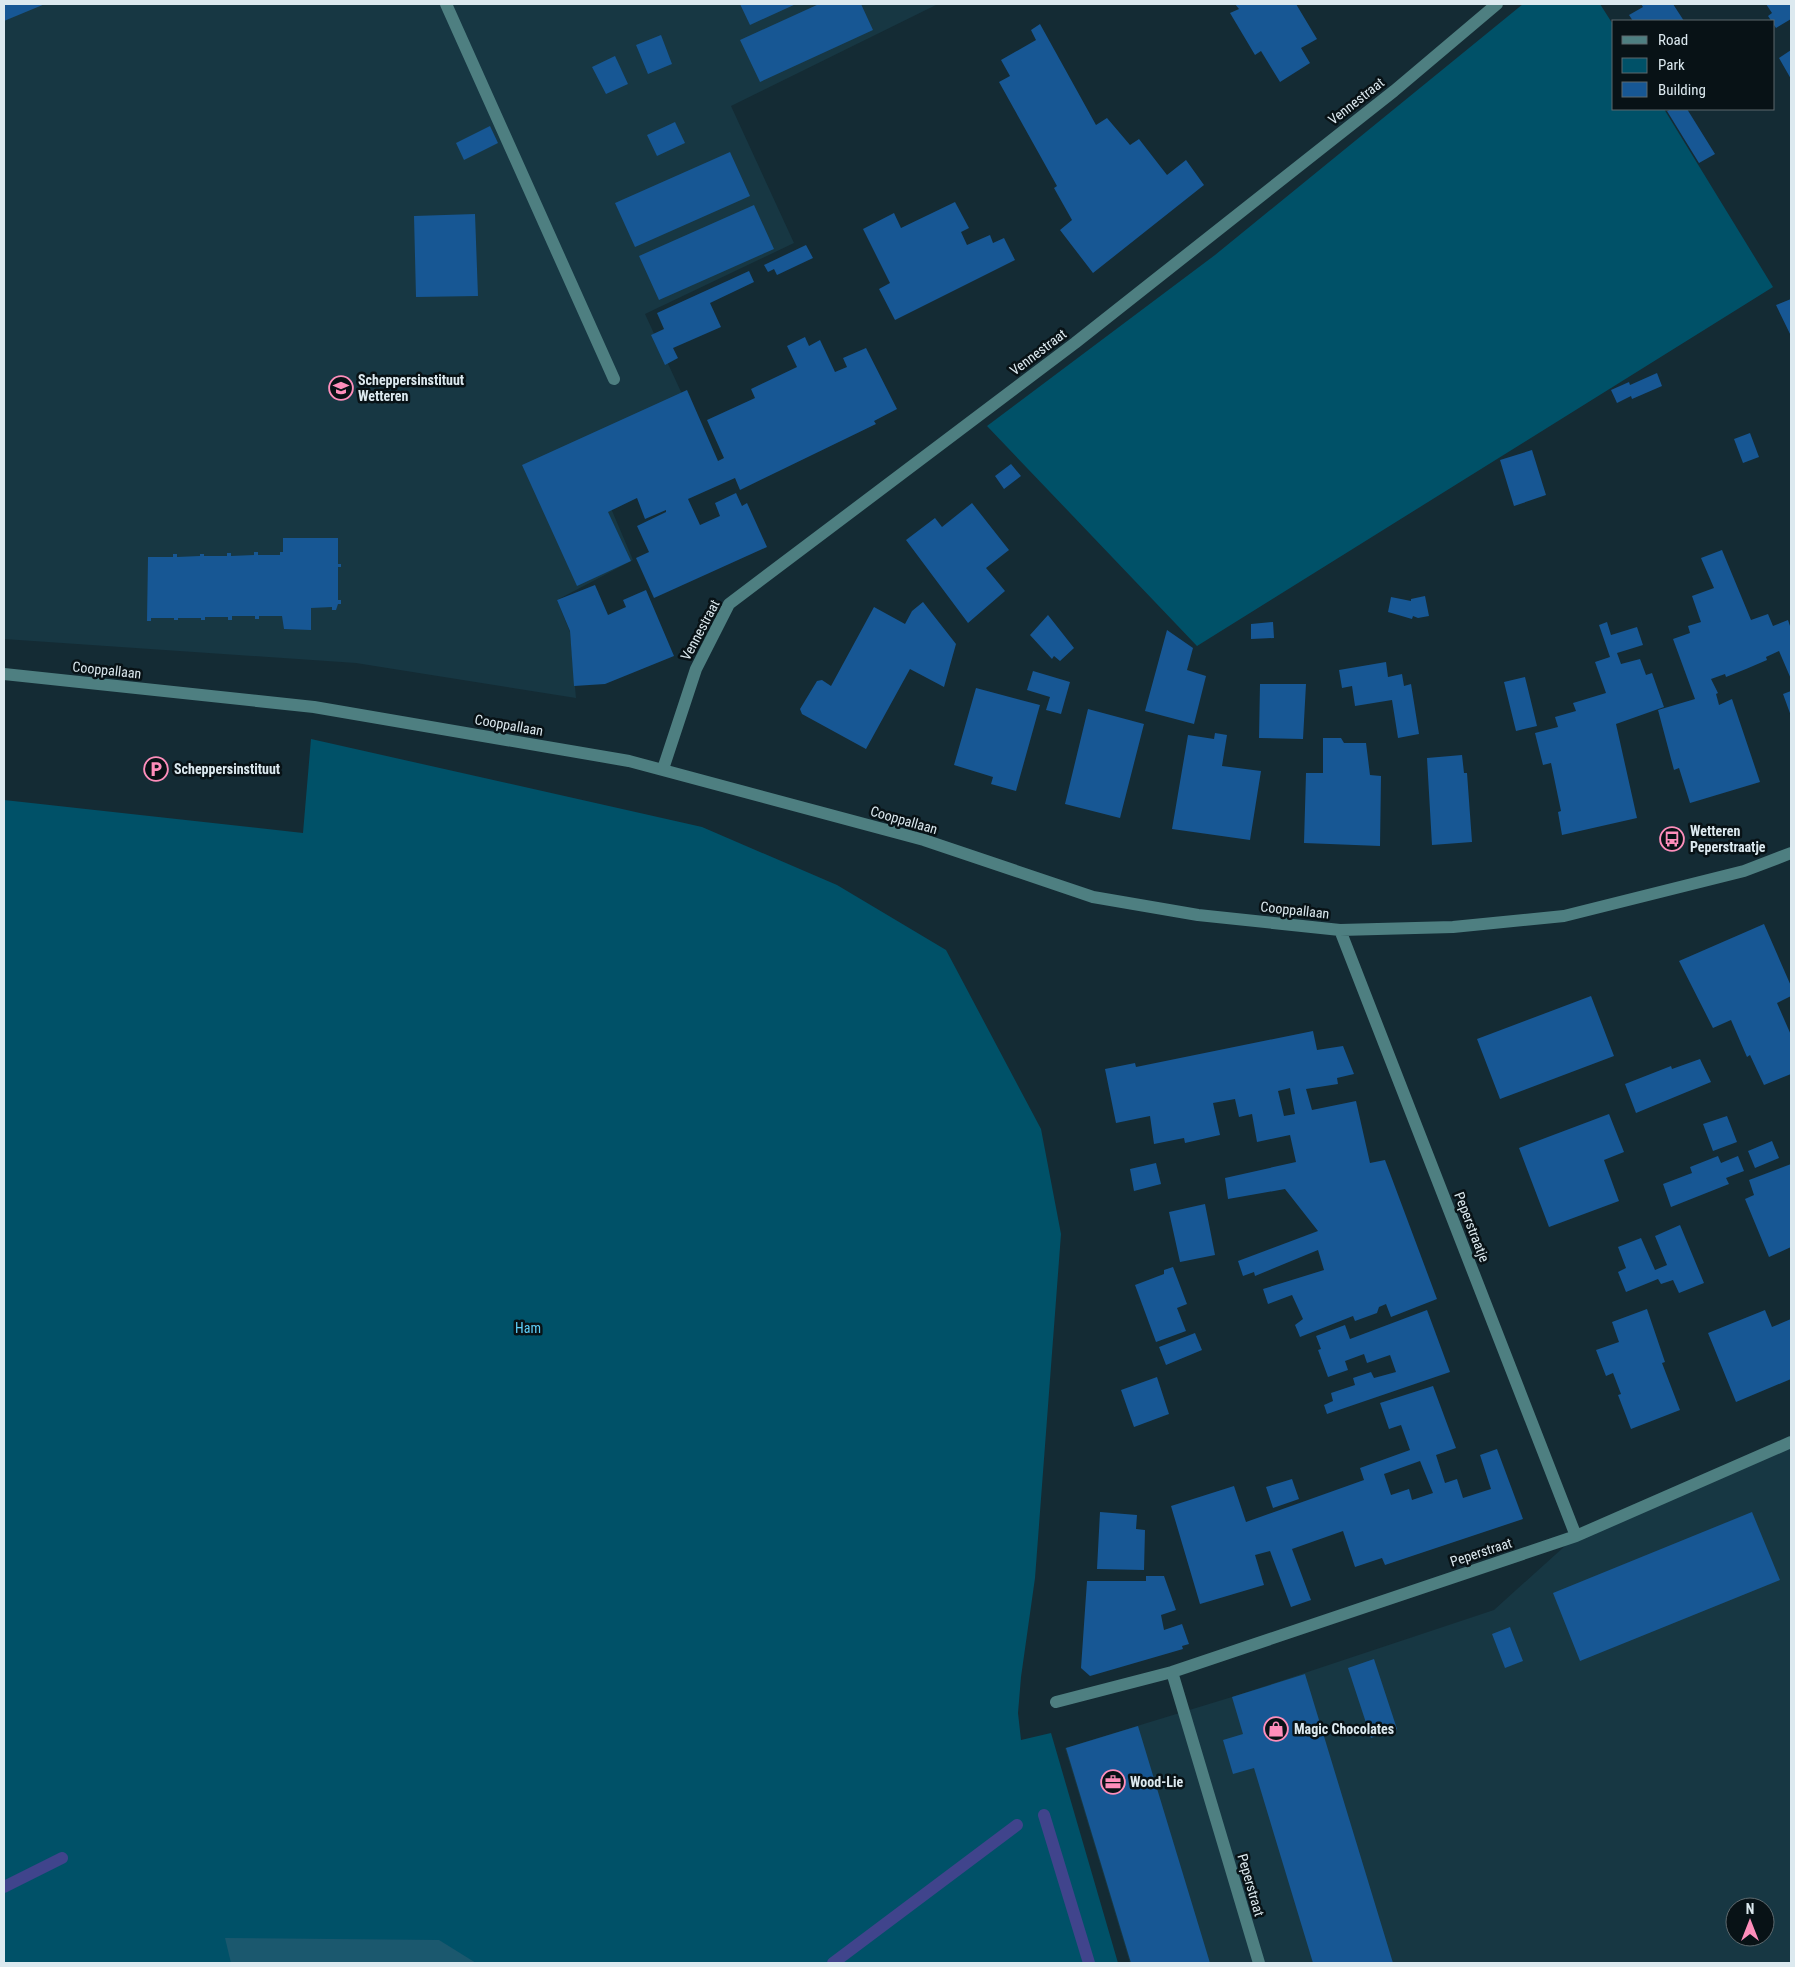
<svg xmlns="http://www.w3.org/2000/svg" width="1795" height="1967" viewBox="0 0 1795 1967" font-family="'Roboto Condensed',sans-serif">
  <rect width="100%" height="100%" fill="#142b34"/>
  <path fill="#173743" fill-rule="evenodd" d="M4,4H938L731,106L794,243L645,314L713,461L610,506L633,560L557,600L570,632L576,698L356,663L4,639Z
    M1791,1442V1963H1130L1065,1748L1232,1697L1494,1610L1576,1536ZM1735,1907H1765V1937H1735Z"/>
  <path fill="#005168" d="M1523,4H1600L1614,26V109H1664L1773,287L1197,646L987,426L1215,255Z
    M311,739L702,827L837,885L946,950L1041,1129L1061,1234L1035,1578L1021,1677L1018,1713L1021,1740L1051,1733L1118,1963H4V800L303,833Z"/>
  <path fill="#1b586e" d="M225,1938L439,1940L476,1963H231Z"/>
  <g fill="none" stroke-linecap="round" stroke-linejoin="round">
    <path stroke="#40448c" stroke-width="12" d="M1044,1815L1089,1963
      M4,1887L62,1858
      M833,1963L1017,1825"/>
  </g>
  <path fill="#175794" fill-rule="evenodd" d="M4,4H45L4,21Z
    M740,4H796L750,25Z
    M819,4H861L873,30L760,82L740,40Z
    M1235,4H1296L1317,39L1301,48L1310,63L1280,82L1261,51L1255,55L1230,13L1239,9Z
    M1641,4H1673L1684,21H1633L1629,15L1643,7Z
    M1766,4H1791V19L1776,28L1768,16L1772,13Z
    M1040,24L1096,125L1107,118L1130,145L1139,139L1167,175L1186,160L1204,185L1093,273L1060,230L1072,220L1054,188L1057,186L999,82L1010,76L1001,60L1036,40L1031,30Z
    M661,35L672,64L648,74L636,45Z
    M1791,50V79L1779,58Z
    M615,56L628,84L606,94L592,67Z
    M1672,109H1687L1715,154L1699,163L1667,111Z
    M675,122L685,143L657,156L647,135Z
    M490,126L498,143L464,160L456,143Z
    M730,152L750,196L635,247L615,203Z
    M955,202L969,228L961,232L967,245L990,235L993,243L1004,238L1015,260L895,320L879,289L890,283L863,229L894,213L901,228Z
    M754,205L774,249L659,300L639,256Z
    M475,214L478,296L416,297L414,216Z
    M806,245L813,258L777,275L774,269L768,272L764,265Z
    M749,271L754,282L710,303L721,327L673,348L678,358L665,365L651,335L664,329L657,313Z
    M1791,299V336L1776,305Z
    M805,337L809,346L820,340L835,372L847,367L843,358L866,348L897,409L874,421L876,424L740,490L735,478L688,499L700,525L720,516L715,503L736,493L742,506L747,503L767,547L654,598L636,558L649,552L637,526L666,512V510L645,519L637,498L608,512L631,561L577,586L522,465L687,390L718,461L724,458L707,420L755,398L751,389L797,367L787,346Z
    M1657,373L1662,386L1632,399L1631,396L1617,403L1611,390L1629,382L1630,385Z
    M1750,433L1759,457L1743,463L1734,439Z
    M1532,450L1546,495L1514,506L1500,460Z
    M1011,464L1021,476L1004,489L995,476Z
    M972,503L1009,550L986,568L1005,591L968,623L906,540L935,518L942,527Z
    M283,538H338V564H341V567H338V600H341V604H338L336,610H332V607L311,608V630L284,629L282,616H259V619H255V616H232V620H228V617H205V620H201V618H178V620H174V618H151V621H147L148,557H173V554H177V557L200,556V554H204V556H227V553H231V556L254,555V552H258V555H280V552H283Z
    M1722,550L1751,620L1768,614L1773,626L1788,620L1791,629V679L1779,651L1766,657L1767,660L1746,669L1726,677L1725,674L1711,679L1718,693L1716,694L1719,705L1732,699L1760,782L1690,803L1679,768L1674,770L1658,710L1695,699L1673,639L1690,633L1688,626L1701,622L1692,596L1714,588L1701,558Z
    M595,585L608,615L626,607L623,600L646,590L674,656L605,684L574,686L570,631L557,600Z
    M1425,596L1429,616L1418,618L1413,616L1412,619L1388,612L1391,597L1411,601V599Z
    M923,602L956,644L944,687L910,669L866,749L802,714L800,709L817,681L822,680L831,686L874,607L905,624L912,611Z
    M1048,615L1074,648L1060,661L1054,656L1052,659L1030,635Z
    M1273,622L1274,638L1251,639V624Z
    M1607,622L1611,635L1637,627L1643,645L1617,653L1621,664L1640,659L1646,675L1652,673L1664,707L1616,724L1637,818L1562,835L1558,812L1561,811L1551,763L1543,765L1535,733L1558,727L1555,717L1576,711L1573,703L1606,693L1595,662L1610,657L1599,625Z
    M1167,630L1193,648L1187,670L1206,676L1194,724L1145,711Z
    M1386,662L1388,677L1402,674L1404,686L1411,684L1419,734L1398,738L1392,700L1355,706L1352,686L1342,688L1339,670Z
    M1033,671L1070,682L1061,714L1046,710L1050,697L1027,690Z
    M1525,677L1537,726L1516,731L1504,682Z
    M1260,684H1306L1303,739L1259,738Z
    M976,688L1040,705L1016,791L991,784L993,777L954,765Z
    M1791,691V716L1783,694Z
    M1088,709L1144,724L1120,818L1065,804Z
    M1215,733L1227,735L1222,766L1261,771L1250,840L1172,829L1188,735L1214,739Z
    M1323,738H1341L1344,743H1366L1370,775L1381,776L1380,846L1304,843L1306,773H1323Z
    M1462,755L1464,773H1467L1472,842L1432,845L1427,758Z
    M1764,924L1791,986V996L1777,1003L1791,1035V1074L1764,1085L1750,1055L1747,1057L1731,1020L1713,1028L1679,961Z
    M1591,996L1614,1056L1500,1099L1477,1039Z
    M1313,1031L1317,1050L1343,1046L1354,1074L1337,1078L1338,1084L1306,1089L1312,1110L1356,1101L1370,1163L1385,1160L1437,1299L1391,1317L1386,1304L1379,1307L1377,1313L1355,1321L1353,1316L1300,1337L1295,1325L1303,1319L1292,1295L1268,1304L1263,1289L1324,1270L1318,1250L1255,1276L1254,1272L1243,1276L1238,1261L1318,1231L1285,1189L1228,1199L1225,1178L1296,1162L1290,1135L1257,1142L1252,1114L1239,1117L1235,1099L1213,1103L1220,1135L1185,1143L1184,1138L1154,1144L1150,1116L1116,1123L1105,1069L1135,1063L1136,1067ZM1290,1088L1295,1114L1284,1116L1278,1091Z
    M1700,1059L1711,1082L1636,1113L1625,1084L1671,1066L1672,1069Z
    M1609,1114L1624,1152L1604,1160L1619,1201L1549,1227L1519,1148Z
    M1727,1116L1737,1142L1713,1151L1703,1124Z
    M1772,1141L1779,1158L1755,1168L1748,1151Z
    M1718,1156L1721,1163L1738,1156L1744,1171L1726,1178L1729,1184L1671,1207L1663,1184L1692,1173L1690,1167Z
    M1156,1163L1161,1184L1134,1191L1130,1169Z
    M1791,1164V1247L1769,1257L1745,1199L1754,1195L1749,1180Z
    M1205,1204L1215,1255L1180,1262L1169,1212Z
    M1680,1225L1704,1283L1679,1293L1673,1280L1661,1284L1658,1279L1626,1292L1618,1272L1626,1268L1618,1247L1641,1238L1655,1270L1667,1265L1655,1236Z
    M1173,1267L1187,1304L1177,1308L1186,1331L1156,1342L1135,1285L1164,1274V1270Z
    M1647,1309L1665,1362L1662,1363L1680,1410L1631,1429L1618,1395L1621,1394L1613,1373L1606,1376L1596,1350L1619,1342L1612,1322Z
    M1427,1310L1450,1372L1327,1414L1324,1405L1333,1401L1331,1393L1355,1385L1353,1378L1371,1372L1374,1378L1396,1372L1390,1355L1367,1363L1364,1354L1345,1361L1348,1370L1328,1377L1318,1350L1321,1349L1316,1336L1345,1325L1350,1339Z
    M1765,1310L1772,1327L1791,1319V1379L1736,1402L1708,1333Z
    M1195,1333L1202,1350L1166,1365L1159,1347Z
    M1157,1377L1169,1414L1134,1427L1121,1390Z
    M1433,1386L1456,1448L1436,1455L1445,1483L1457,1479L1463,1498L1491,1489L1480,1455L1497,1449L1523,1519L1385,1565L1382,1558L1355,1567L1343,1531L1292,1549L1311,1600L1291,1607L1270,1551L1255,1555L1264,1585L1200,1604L1171,1506L1234,1486L1246,1522L1364,1480L1360,1468L1410,1450L1401,1425L1389,1429L1380,1403ZM1420,1461L1433,1493L1412,1500L1409,1489L1391,1495L1384,1474Z
    M1292,1479L1299,1499L1273,1508L1266,1487Z
    M1100,1512L1137,1515L1136,1529L1145,1530L1144,1570L1097,1569Z
    M1752,1512L1780,1580L1580,1661L1553,1593Z
    M1146,1576H1164L1176,1610L1161,1615L1164,1630L1182,1624L1189,1644L1182,1646L1183,1649L1090,1676L1081,1668L1087,1581H1146Z
    M1510,1627L1523,1661L1505,1668L1492,1634Z
    M1374,1659L1397,1729L1371,1738L1348,1668Z
    M1305,1674L1393,1963H1313L1254,1768L1233,1774L1223,1740L1243,1734L1232,1697Z
    M1138,1726L1210,1963H1131L1066,1748Z"/>
  <g fill="none" stroke-linecap="round" stroke-linejoin="round">
    <path stroke="#4e7f81" stroke-width="12" d="M446,4L614,379
      M4,674L314,707L629,761L924,840L1093,897L1198,915L1340,930L1453,927L1564,916L1744,871L1791,853
      M663,769L696,669L729,604L1075,343L1394,91L1497,4
      M1340,930L1576,1536
      M1172,1672L1259,1963
      M1056,1702L1172,1672L1576,1536L1791,1442"/>
  </g>
  <defs>
    <g id="school-ring" transform="scale(1.25)"><circle r="9.5" fill="#081216" stroke="#fe8ebb" stroke-width="1.5"/><path d="M0-5L7-2L0 1L-7-2ZM-4 1L0 2.5L4 1V4Q0 6-4 4Z" fill="#fe8ebb"/></g>
    <g id="parking-ring" transform="scale(1.25)"><circle r="9.5" fill="#081216" stroke="#fe8ebb" stroke-width="1.5"/><path d="M-3.5-5.5H1a3.5 3.5 0 0 1 0 7H-1V5.5H-3.5ZM-1-3.4V-.6H.8a1.4 1.4 0 0 0 0-2.8Z" fill="#fe8ebb"/></g>
    <g id="bus-ring" transform="scale(1.25)"><circle r="9.5" fill="#081216" stroke="#fe8ebb" stroke-width="1.5"/><path d="M-5-6H5V4H4V6H2V4H-2V6H-4V4H-5ZM-3.5-4V0h7V-4ZM-3.5 1.2v1.5H-2V1.2ZM2 1.2v1.5H3.5V1.2Z" fill="#fe8ebb"/></g>
    <g id="shop-ring" transform="scale(1.25)"><circle r="9.5" fill="#081216" stroke="#fe8ebb" stroke-width="1.5"/><path d="M-5-2.5h2.3a2.7 3.5 0 0 1 5.4 0H5L5.5 6h-11ZM-1.5-2.5h3a1.5 2.3 0 0 0-3 0Z" fill="#fe8ebb"/></g>
    <g id="office-ring" transform="scale(1.25)"><circle r="9.5" fill="#081216" stroke="#fe8ebb" stroke-width="1.5"/><path d="M-6-3h4V-5.5h4V-3h4V5H-6ZM-1-4.5V-3h2v-1.5ZM-6 0V1H6V0Z" fill="#fe8ebb"/></g>
  </defs>
  <g fill-rule="evenodd">
    <use href="#school-ring" x="341" y="388"/>
    <use href="#parking-ring" x="156" y="769"/>
    <use href="#bus-ring" x="1672" y="839"/>
    <use href="#shop-ring" x="1276" y="1729"/>
    <use href="#office-ring" x="1113" y="1782"/>
  </g>
  <g text-anchor="middle" dominant-baseline="central" stroke-width="5" stroke-linejoin="round" paint-order="stroke">
    <g font-size="14" fill="#dce9ef" stroke="#081216">
      <text transform="translate(1356 101) rotate(-38)">Vennestraat</text>
      <text transform="translate(1038 352) rotate(-37)">Vennestraat</text>
      <text transform="translate(700 630) rotate(-62)">Vennestraat</text>
      <text transform="translate(107 670) rotate(6)">Cooppallaan</text>
      <text transform="translate(509 725) rotate(10)">Cooppallaan</text>
      <text transform="translate(904 820) rotate(16)">Cooppallaan</text>
      <text transform="translate(1295 910) rotate(6)">Cooppallaan</text>
      <text transform="translate(1472 1227) rotate(69)">Peperstraatje</text>
      <text transform="translate(1481 1552) rotate(-18)">Peperstraat</text>
      <text transform="translate(1251 1885) rotate(74)">Peperstraat</text>
    </g>
    <g font-size="14" font-weight="bold" fill="#dce9ef" stroke="#081216" text-anchor="start">
      <text x="358" y="380">Scheppersinstituut<tspan x="358" dy="16">Wetteren</tspan></text>
      <text x="174" y="769">Scheppersinstituut</text>
      <text x="1690" y="831">Wetteren<tspan x="1690" dy="16">Peperstraatje</tspan></text>
      <text x="1294" y="1729">Magic Chocolates</text>
      <text x="1130" y="1782">Wood-Lie</text>
    </g>
    <g font-size="14" fill="#5fd0fa" stroke="#081216">
      <text x="528" y="1328">Ham</text>
    </g>
  </g>
  <rect width="1795" height="1967" fill="none" stroke="#dce9ef" stroke-width="10"/>
  <rect x="1612" y="20" width="162" height="90" fill="#081216" stroke="#5d686d"/>
  <rect x="1622" y="36" width="25" height="8" fill="#4e7f81" stroke="#5d686d"/>
  <text x="1658" y="45" font-size="15" fill="#dce9ef">Road</text>
  <rect x="1622" y="58" width="25" height="15" fill="#005168" stroke="#5d686d"/>
  <text x="1658" y="70" font-size="15" fill="#dce9ef">Park</text>
  <rect x="1622" y="82" width="25" height="15" fill="#175794" stroke="#5d686d"/>
  <text x="1658" y="95" font-size="15" fill="#dce9ef">Building</text>
  <g transform="translate(1750 1922)"><circle r="24" fill="#081216" stroke="#5d686d"/>
  <path d="M0-4L9 19L0 12L-9 19Z" fill="#fe8ebb"/>
  <text y="-8" font-size="14" font-weight="bold" text-anchor="middle" fill="#dce9ef">N</text>
  </g>
</svg>
